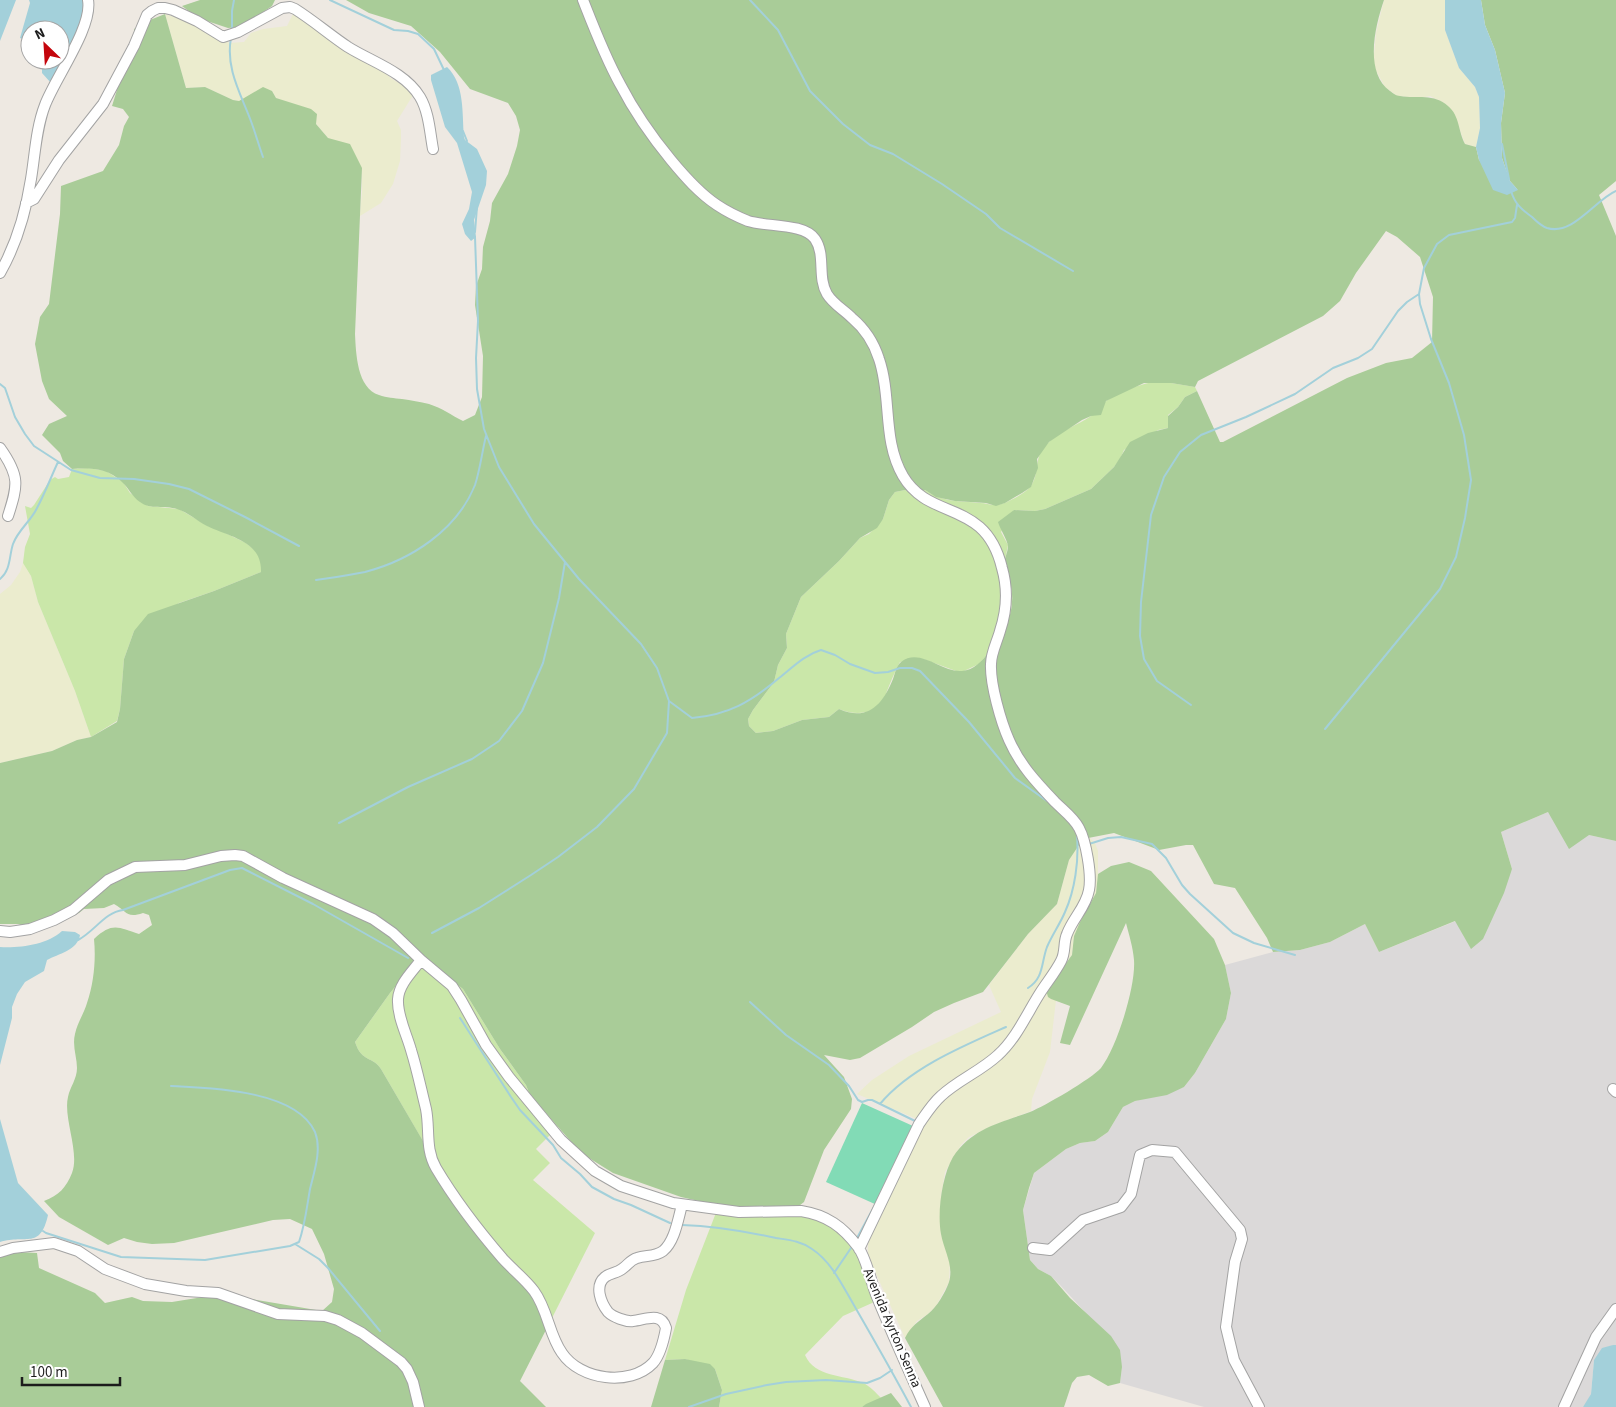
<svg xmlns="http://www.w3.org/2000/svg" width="1616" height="1407" viewBox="0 0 1616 1407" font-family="'Source Sans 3',sans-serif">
  <rect width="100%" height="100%" fill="#eee9e2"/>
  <path fill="#dbd9d9" d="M1548,812L1589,835L1616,841V1345H1613L1594,1360L1591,1394L1586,1404L1583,1407H1204L1120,1383L1122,1367L1085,1312L1060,1285L1051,1276L1038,1269L1030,1260L1023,1210L1034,1173L1066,1149L1080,1143L1095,1141L1108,1132L1123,1107L1135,1101L1184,1087L1195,1073L1226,1019L1231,993L1225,965L1273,952L1300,950L1330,942L1365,924L1379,952L1456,921L1471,948L1512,869L1501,832Z"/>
  <path fill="#ebecce" d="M1384,0H1445V30L1459,68L1475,87L1479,97L1480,128L1476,147L1465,144L1454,114L1444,103L1430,96L1419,98L1397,96L1385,87L1374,67V55L1376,33Z
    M295,10L384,72L392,79L415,92L397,121L401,130V139L400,161L393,184L381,203L360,216L362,192V168L328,138L316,124L286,102L276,98L272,91L239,101L233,100L205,87L186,88L165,14L209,27L229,43L244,42L251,33L263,29L287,26Z
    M23,563L31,576L38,602L75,691L91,737L77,740L52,751L0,763V594L11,585L20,572Z
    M1089,837L1095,843L1098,851V877L1096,893L1074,936L1072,955L1065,963L1051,999L1056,1000L1050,1052L1032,1099L1031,1111L994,1125L969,1137L961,1145L945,1172L941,1196V1233L950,1261L949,1282L936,1306L928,1314L917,1321L905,1338L877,1276L868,1254V1244L874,1221L922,1121L857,1094L872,1080L909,1056L1001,1012L989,985L1028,934L1057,904L1069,860L1083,839Z"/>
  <path fill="#cae7a9" d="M1154,382L1171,383L1195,387L1197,391L1185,397L1178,407L1168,415V428L1158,430L1124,450L1120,459L1114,467L1091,489L1045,509L1035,511L1014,510L1001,532L1008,545L1004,565L1011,589L1012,600L1010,617L1003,634L991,650L979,664L964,671H956L923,659L900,662C895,671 891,681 887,691C887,691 885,698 885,698C874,715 856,716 839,709L829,717L802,720L773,731L756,733L749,726L748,719L753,710L774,682L778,665L787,648L786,634L801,597L839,561L860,538L869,534L883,519L889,500L895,492L905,490L914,493L925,490C942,502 959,501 980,503C985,503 990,505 995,505C1003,506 1026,493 1031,486C1041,470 1032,457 1049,442C1061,430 1078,425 1091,416C1096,412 1100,406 1105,402C1116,393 1140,384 1154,382Z
    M88,468L106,471L123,482L130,493L148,506L179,509L208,526L219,530L246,543L257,552L261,562V572L214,591L179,603L134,631L124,659L120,709L117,721L91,737L75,691L38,602L31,576L23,563L25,547L30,534L25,506L31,508L34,505L50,480L55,477L58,479L69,477L72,469Z
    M425,960L463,989L500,1049L526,1085L530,1095L558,1127L536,1149L550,1163L533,1180L595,1233L551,1320L467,1217L381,1069C373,1056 362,1063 355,1042L390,993L412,966Z
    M719,1205L795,1209L799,1206L846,1230L881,1299L843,1316L805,1355C815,1378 843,1374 863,1383C870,1386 876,1393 881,1398L862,1407H719L722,1390L715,1369L685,1359L665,1360L686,1290Z"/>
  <path fill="#a9cc98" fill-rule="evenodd" d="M200,0H275L272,6L256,17L238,27L228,28L198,18L182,6Z
    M346,0H1384C1375,26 1364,72 1390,91C1393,93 1396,96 1400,96C1417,99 1434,93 1448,106C1460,116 1458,131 1465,144L1476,147L1479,160L1518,190L1510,181L1502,158L1501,123L1505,93L1495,50L1485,25L1481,0H1616V181L1599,195L1616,236V841L1589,835L1569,849L1548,812L1501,832L1512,869L1504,893L1483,939L1471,949L1455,921L1379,952L1365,924L1330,942L1300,950L1273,952L1267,938L1235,888L1214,884L1193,845H1186L1159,850L1114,833L1083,839L1069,860L1057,904L1028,934L983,992L954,1003L934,1012L912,1027L860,1058L850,1060L824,1055L844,1077L852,1099L851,1109L824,1150L804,1202L795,1209H735L681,1197L613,1173L581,1153L530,1095L526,1085L500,1049L463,989L428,962L412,966L390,993L355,1042C362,1063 373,1056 381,1069L444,1177L457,1202L545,1302L550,1312L551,1320L520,1381L546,1407H0V1256L17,1252L37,1253L39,1268L95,1293L105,1303L132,1297L143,1301L172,1302L203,1297H239L322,1311L332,1302L334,1289L324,1254L312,1229L290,1219L273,1220L174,1243L152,1244L137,1242L124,1238L108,1245L59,1217L44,1201C59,1195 66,1188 72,1173C80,1152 63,1118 68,1097C70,1087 77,1079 77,1068C77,1057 72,1046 75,1034C77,1024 84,1013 87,1003C94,983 96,959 94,939C112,922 118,927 139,934L152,925L149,915L143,913C126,919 127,911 114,904L104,908L84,909L79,913L37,930L18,924H0V763L52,751L77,740L91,737L117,722L120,709L124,659L134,631L148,614L214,591L261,572C262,541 230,537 207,526C197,521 188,512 177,509C165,505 150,510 140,502C132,497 129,488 122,482C108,468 90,468 72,469L63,461L60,453L42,435L49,424L67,416L49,399L42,381L35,344L40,317L49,304L60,214L61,186L103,171L119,145L124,126L129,117L123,109L112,106L134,35V29L145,22L165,14L186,88L205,87L233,100L239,101L263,87L272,91L276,98L311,109L317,114L316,124L328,138L350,144L362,168L355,334C356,354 357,388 379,395C387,398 394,398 402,399C411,400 420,402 429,404C442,408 451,415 463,421L475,415L482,397L483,356L475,305L476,286L482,269L483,247L490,221L492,203L508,174L517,146L520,130L516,116L508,103L470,89L440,52L411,26L369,13ZM1386,231L1397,237L1420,257L1433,297L1432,342L1412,358L1386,363L1347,378L1223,442H1220L1197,391L1185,397L1178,407L1168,416V428L1148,433L1130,442L1114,467L1091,489L1045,509L1035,511L1014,510L998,522C1000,529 1007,539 1008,546C1008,552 1004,559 1004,565C1005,572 1009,579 1011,586C1016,611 1005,634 989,652C982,661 974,670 962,671C942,673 920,647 901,662C896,666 895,674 893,679C883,704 868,722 839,709L829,717L802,720L773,731L756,733L749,726L748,719L753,710L774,682L778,665L787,648L786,634L801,597L839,561L860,538L877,528L883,519L889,500L895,492L905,490L914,493L925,490L936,497L955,501L986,503L996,506L1005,503L1022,493L1031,487L1038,468L1037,459L1049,442L1082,420L1091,416L1101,415L1106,401L1144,383H1171L1195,387L1198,381L1323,316L1340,301L1356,273Z
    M1129,862L1151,871L1214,939L1225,965L1231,993L1226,1019L1195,1073L1184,1087L1167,1095L1135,1101L1123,1107L1108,1132L1095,1141L1080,1143L1066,1149L1034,1173L1029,1188L1023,1210L1030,1260L1038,1269L1051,1276L1070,1298L1111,1336L1120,1350L1122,1367L1120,1383L1108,1386L1089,1375L1077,1377L1072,1383L1064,1407H943L905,1338C911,1326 918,1322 928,1314C937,1307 945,1293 949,1282C954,1265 944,1251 941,1234C937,1212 942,1176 953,1157C972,1128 1000,1123 1030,1112C1045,1106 1091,1079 1101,1068C1117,1047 1136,986 1134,960C1133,947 1129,935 1126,923L1070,1045L1060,1043L1070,1006L1051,999L1048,997L1046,990L1072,955L1074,936L1080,922L1096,893L1098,874L1111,866Z
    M685,1359L710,1364L715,1369L722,1390L719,1407H651L665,1360Z
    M891,1393L902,1407H862L866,1404Z"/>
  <path fill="#82dbb6" d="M862,1103L913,1126L877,1205L826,1182Z"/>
  <path fill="#a3d0da" d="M0,0H16L0,41Z
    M29,0H84V16L70,49L51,83L42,73V60H60V30H30V42L20,38L30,3Z
    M1445,0H1481L1485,25L1495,50L1505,93L1501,123L1502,158L1510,181L1518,190L1507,195L1493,190L1479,160L1476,147L1480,128L1479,97L1475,87L1459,68L1445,30Z
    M447,67C465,84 462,113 464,137L465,140L477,149L487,171L486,185L474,220L476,237L471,241L465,234L462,224L469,209L472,192L457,143L445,127L431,80V75Z
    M62,931L75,932L80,935C78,950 58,954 47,960L44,971L25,982L17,994L12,1007V1018L0,1065V947C20,948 47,945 62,931Z
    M0,1119L18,1183L48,1215C40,1250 27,1234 0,1242Z
    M1613,1345H1616V1407H1583L1591,1394L1594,1360L1602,1348Z"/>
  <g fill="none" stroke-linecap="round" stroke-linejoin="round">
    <path stroke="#a3d0da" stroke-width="2" d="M330,0L394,30L408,31L418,34L434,49L444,70
      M750,0L778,30L810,91L843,124L870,145L893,154L942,184L986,214L1000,228L1073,271
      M232,31V11L234,0
      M231,38C225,69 242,96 252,124C256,135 259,146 263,157
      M463,131L467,141
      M1502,144L1509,179
      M1511,191C1515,204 1521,209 1532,217C1536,221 1541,226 1547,228C1573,236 1595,200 1616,191
      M475,232L477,207
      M0,384L5,388L15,417L25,434L34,446L71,470L100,478L134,479L169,484L189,489L245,517L299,546
      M0,579C11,570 9,556 13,544C18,530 31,521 37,508C45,493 51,477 58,462
      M316,580C332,578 349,575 365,572C411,560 457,530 475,485C480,470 482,452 486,436
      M669,701L692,718C728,715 751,702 779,678C792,668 804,655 821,650L835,655L850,664L875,673L888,672L900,668H912L920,671L969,722L1015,778L1047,801
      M1191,705L1157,681L1144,659L1140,636L1141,602L1151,515L1164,477L1180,452L1201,435L1246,417L1295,394L1333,368L1358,358L1372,349L1398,311L1407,302L1419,294
      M1325,729L1440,589L1456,557L1465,518L1471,480L1464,435L1449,383L1431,339L1420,304L1419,294L1424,268L1437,244L1449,235L1512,222L1515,218L1517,205
      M339,823L408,787L472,759L499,741L522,711L543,663L559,598L565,562
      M1089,844L1108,838L1121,837L1152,844L1166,858L1182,885L1190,894L1233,933L1254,943L1295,955
      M432,933L479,908L531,875L558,857L597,827L634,789L667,733L669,701L657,668L641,644L579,579L534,524L499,467L484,429L477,389L476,358L478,321L475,237
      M78,940C94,932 105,912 123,910L230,870L242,868L313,904L408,958
      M1028,988C1044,978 1041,963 1047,947C1052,935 1060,924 1065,912C1075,890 1079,860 1077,836
      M750,1002L786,1035L829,1065L849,1086L858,1100L862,1102L868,1100H872L915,1121
      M460,1018L511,1097L520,1110L553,1145L561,1158L580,1174L592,1187L614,1199L631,1205L670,1223
      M880,1104C910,1068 963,1046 1006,1027
      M682,1225C714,1226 744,1231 776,1238C789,1240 801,1241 812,1249C832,1262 843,1287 855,1307C874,1340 893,1373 911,1407
      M43,1231L46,1233L121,1257L205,1260L290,1246L299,1242C305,1225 307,1206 310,1189C314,1172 322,1150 315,1132C296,1090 211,1088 171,1086
      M857,1238L875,1205
      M295,1244L319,1259L328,1268L380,1331
      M834,1273L851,1248
      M689,1407L726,1394L767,1385L786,1382L826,1380L867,1383L880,1378L892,1370"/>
    <g stroke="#a3a3a3" stroke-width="12">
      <path id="minor" d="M583,0C594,28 605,57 620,84C634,111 652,137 671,160C685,177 699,193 717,205C726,211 738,217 748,221C767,227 804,223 815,239C826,255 817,277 827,294C833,304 844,310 852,318C865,329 874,343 879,359C892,397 882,440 903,476C930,522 985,498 1002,568C1008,589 1007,610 1000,631C997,642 991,653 991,664C990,684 1001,722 1009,740C1020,765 1036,782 1055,802C1063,810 1074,818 1079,828C1086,841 1092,875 1089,890C1086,907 1073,918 1067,934C1063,943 1066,952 1061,961C1056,971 1048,981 1042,990C1028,1011 1017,1038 998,1055C981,1071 958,1080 941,1096C932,1104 926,1114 919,1124L859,1249
        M26,203L34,199L59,160L103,104L134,46L147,15L152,11L158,8H165L173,10L197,21L223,37L238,32L282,8L290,7L295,9C314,21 330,35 348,47C372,62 405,72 420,97C429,112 430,133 433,149
        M0,273C16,245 26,211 31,179C35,155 36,128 45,105C55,78 93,27 88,0
        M0,448C20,476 18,485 8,516
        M0,931L10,932L30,929L54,920L73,910L108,880L135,867L185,865L221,856L235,855L243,856L283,878L373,919L393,933L421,960L452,986L461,1000L486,1045L509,1077L561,1140L595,1171L621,1186L673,1203L739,1212L801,1211C827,1215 843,1227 858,1247C867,1259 871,1283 877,1297C892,1334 909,1371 925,1407
        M421,960C412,972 399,984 398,999C397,1016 407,1035 411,1050C417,1069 421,1089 426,1109C430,1129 425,1149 436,1168C455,1200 478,1230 503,1259C513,1270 525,1279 534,1291C548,1310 549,1335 562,1353C580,1380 630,1387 653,1363C661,1354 664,1339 666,1328C661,1311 645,1320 633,1321C626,1322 613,1317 608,1312C601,1303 594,1286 605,1277C610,1273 617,1273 622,1269C628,1265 630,1260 637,1258C646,1255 655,1257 663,1251C675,1241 678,1219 682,1205
        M1613,1089L1616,1092
        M1033,1248L1050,1250L1083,1220L1121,1207L1131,1194L1140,1155L1152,1150L1175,1152L1240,1230L1242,1239L1235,1262L1226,1327L1234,1360L1259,1407
        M0,1252L13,1248L54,1243L78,1251L105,1269L145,1284L186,1291L218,1293L278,1314L325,1316L338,1320L362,1333L401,1362L407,1369L413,1382L419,1407
        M1564,1407L1596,1337L1616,1309"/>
    </g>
    <use href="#minor" stroke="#fff" stroke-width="10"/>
  </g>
  <g text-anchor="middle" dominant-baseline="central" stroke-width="4.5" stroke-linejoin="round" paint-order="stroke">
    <g font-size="14" fill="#1c1c1c" stroke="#fff">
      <text transform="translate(892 1328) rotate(67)">Avenida Ayrton Senna</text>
    </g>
  </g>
  <g transform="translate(45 45) rotate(335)"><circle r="24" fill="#ffffff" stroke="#a4a4a4"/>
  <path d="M0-4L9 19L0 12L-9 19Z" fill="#c4050c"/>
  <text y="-8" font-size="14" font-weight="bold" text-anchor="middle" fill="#1c1c1c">N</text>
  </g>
  <path d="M22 1377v8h98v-8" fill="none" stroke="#1c1c1c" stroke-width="2.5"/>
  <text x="30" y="1377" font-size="15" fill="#1c1c1c" stroke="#ffffff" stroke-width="4" paint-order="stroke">100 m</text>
</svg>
